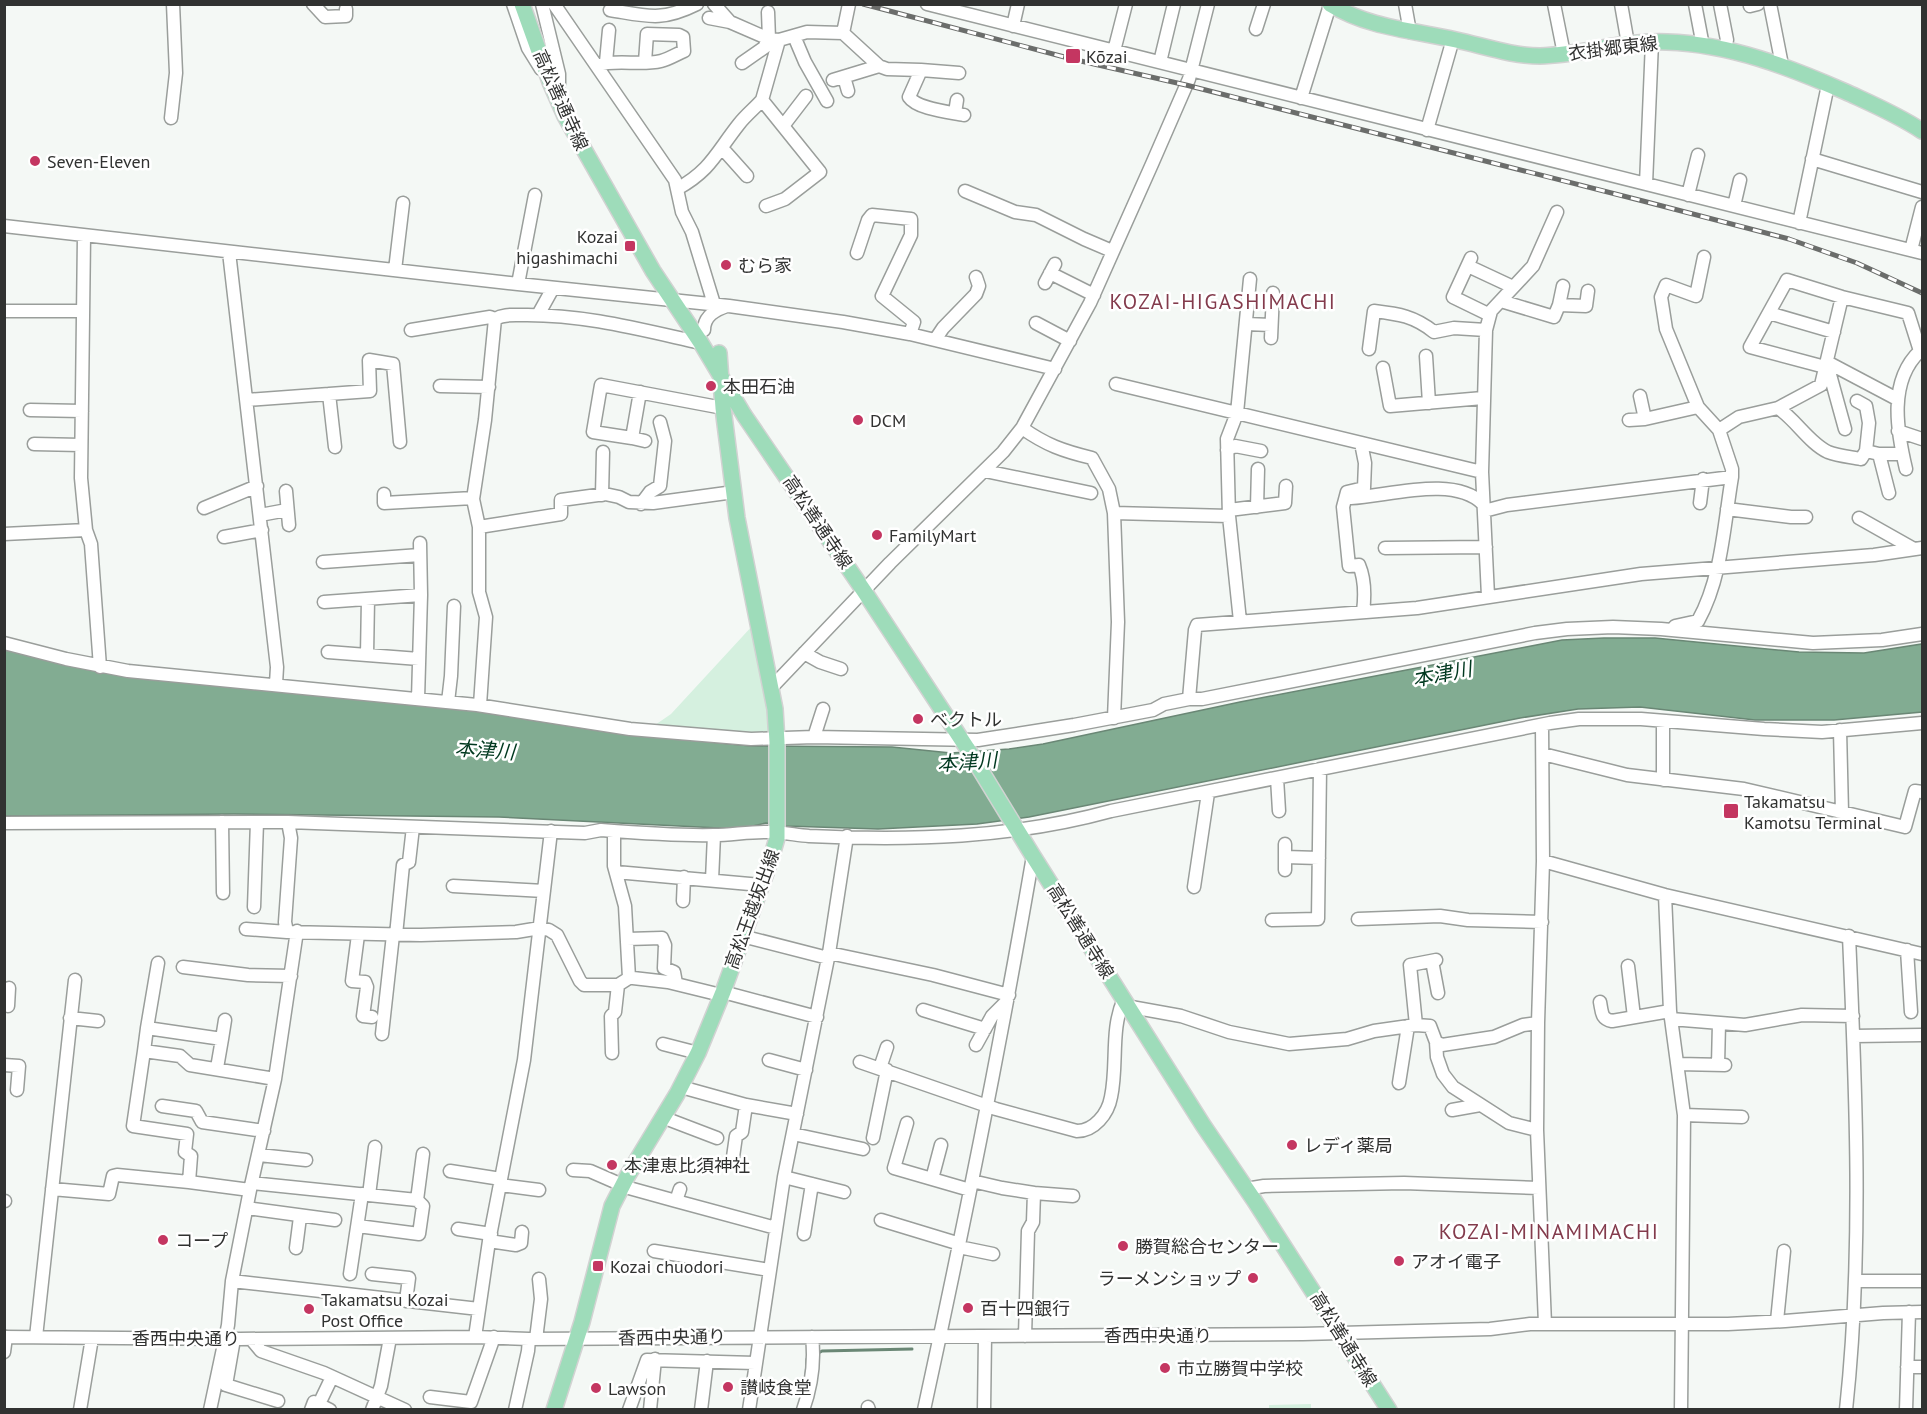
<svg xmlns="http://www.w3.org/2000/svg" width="1927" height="1414" viewBox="0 0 1927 1414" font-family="'PT Sans','Noto Sans JP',sans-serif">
  <rect width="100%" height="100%" fill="#f4f8f5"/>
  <path fill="#d5f0df" d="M754,624L768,692L770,736L670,728L655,725L671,714Z
    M1311,1404V1409H1269V1405Z"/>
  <path fill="#82ac92" stroke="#6a8775" stroke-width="1.5" d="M1604,638H1655L1799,652L1864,653L1922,644V712L1834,720H1755L1640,707L1578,709L1520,718L1029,817L977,824L878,829L786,826L766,823L739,829L499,817L234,814L5,816L4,647L26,653L437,705L608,732L751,746L892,747L951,753L1009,749L1043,744L1240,702L1526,647L1562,640Z"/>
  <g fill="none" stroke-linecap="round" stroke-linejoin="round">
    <path stroke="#6a8775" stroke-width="3" d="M815,1355L822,1351L912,1349
      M806,1377L807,1359"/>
    <g stroke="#9a9e9b" stroke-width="15">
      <path id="minor" d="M313,4L325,17L346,16V9
        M513,4L528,48L541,69
        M542,4L559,74V84
        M554,4L675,180L682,212L692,232L714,304
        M714,4L730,22
        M927,4L1922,253
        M1405,4L1410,32
        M1554,4L1564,54
        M1621,4L1628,44
        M1695,4L1703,46
        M1720,4L1727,40L1724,50
        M1770,4L1782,65
        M1750,6L1758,4
        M610,10C647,16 661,22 697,4
        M768,12L769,39
        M709,18L730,22L769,39L779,40L807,32L843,33L849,4
        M1013,26L1018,4
        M1256,29L1264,4
        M843,33L879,66L887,69L921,70L909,97C917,109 949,112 964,115
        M794,36L805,62L827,101
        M1114,51L1126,4
        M606,62L609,30
        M1160,62L1174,4
        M742,63L765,47L767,38
        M597,65C618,59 640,66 661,61C669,59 677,54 684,51L683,37L679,35L647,34L645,62
        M921,70L959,73
        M844,77L848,91
        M833,80L879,66
        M1301,98L1330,5
        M955,113L957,100
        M171,118L176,73L173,4
        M783,126L806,96
        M1427,130L1453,39
        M722,148L747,176
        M1812,159L1922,192
        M1646,184L1652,42
        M677,189C711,170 716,153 739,124C746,115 755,108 762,100
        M965,191L1015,212L1036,215L1084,239L1112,251
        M1688,195L1698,155
        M766,206L785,199L820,172L762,100L779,40
        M1734,206L1740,180
        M1799,223L1828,85
        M4,226L518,284L729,306L843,322L910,334L1055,369
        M84,236L81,478L86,530L91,544L100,667
        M1911,250L1922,207
        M229,252L277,667L276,684
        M857,253L868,220L872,215L911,219V235L882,296L914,322L910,334
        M1471,258L1453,297L1490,315
        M1468,266L1513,287
        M395,270L403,203
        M1050,273L1094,295
        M1045,283L1055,264
        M518,284L535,195
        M1501,301L1554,317L1559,305L1563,286
        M1559,305L1586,306L1588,291
        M4,311H83
        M1769,313L1834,332
        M538,315L553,288
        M1036,323L1070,341
        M1246,324L1271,325
        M411,330L490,317L495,319
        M704,330C704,316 715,310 727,306
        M1271,338L1273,293
        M935,340L943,328L976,294L979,286L976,277
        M1369,349L1374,311C1399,314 1414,316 1434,332L1454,328L1486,330
        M1426,356L1429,403
        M1827,362L1897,399
        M1383,368L1390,406L1483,398
        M1116,384L1482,472
        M440,386L489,387
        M640,392L632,438L593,432L601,385L723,408
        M329,394L335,447
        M1640,396L1645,419
        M247,400L370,391L369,360L393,364L400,442
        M1857,401L1866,406L1869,423L1866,451
        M1698,407L1666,329L1661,297L1666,285L1696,296L1704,257
        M1778,408C1796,420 1809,443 1828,452C1838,456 1851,457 1861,459L1866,451L1879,454H1902
        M30,410L82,411
        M1629,420L1645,419L1698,407L1719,430
        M1022,428C1046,445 1063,451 1092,458L1109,489L1114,513L1229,516
        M1845,429L1829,371L1825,367L1750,347L1787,280L1842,297L1908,313L1920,351
        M1898,431L1922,439
        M632,438L645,441
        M1361,443L1365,463L1364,488L1347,492L1343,507L1349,566L1359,565C1365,579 1365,596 1363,612
        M34,444L81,445
        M1227,450L1235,446L1261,451
        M1879,454L1889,493
        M1906,469C1897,431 1888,381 1920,351L1922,352
        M985,471L1091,493
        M286,491L289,525
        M384,494V503L473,498
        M602,495L603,452
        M1351,498C1389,496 1454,475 1483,504
        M1700,503L1703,479
        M641,504L650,492L660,486L665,441L660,422
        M1257,507L1258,469
        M204,508L257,486
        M1727,509L1791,517H1806
        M1229,510L1285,503L1286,486
        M1484,511L1507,505L1732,477
        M1114,513L1118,622L1114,718
        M260,515L287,510
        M1859,518L1914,549
        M479,527L561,514V500L605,494L619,497L629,502L653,503L734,492
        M4,534L86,530
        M224,537L262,530
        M1385,548L1486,547
        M323,562L420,555
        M1488,596L1482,472L1486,330L1491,311L1533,266L1557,212
        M324,602L421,595
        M1240,621L1229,516L1227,439L1237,413L1250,279
        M1675,626L1698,621C1722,578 1724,524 1732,477V469L1719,430L1739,417L1778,408L1821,385L1842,297
        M4,643L66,659L128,671L477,705L630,729L751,739L814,737L978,740L1074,725L1153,710L1164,704L1189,699H1202L1535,633L1567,629L1613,627L1661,629L1813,643L1882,640L1922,634
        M328,652L419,659
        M804,653L820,662L841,669
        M367,655L368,599
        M771,688L890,563L1003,452L1022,428L1090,303L1152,164L1189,79L1208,4
        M418,699L421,595L420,543
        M1189,699L1195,630L1197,625L1417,608L1641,574L1874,555L1922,548
        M448,702L451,676L454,606
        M480,705L486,617L479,592V527L473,499L485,420L495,319C503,314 512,315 522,315C583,314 642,330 701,343
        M1663,721V780
        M1542,725L1543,861L1538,1023L1537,1130L1545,1324
        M1840,730L1842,812
        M814,737L823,709
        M1543,754L1627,775L1744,789L1905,827L1915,791L1922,792
        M1277,778L1279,811
        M222,822L223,893
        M288,822L291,838L285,922L287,932L421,935L516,932L540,928L549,930L557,935L580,981L584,985H618L629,978H633L668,982L721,995
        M4,823L288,822L585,833L601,830C639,833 677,836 714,835C732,835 751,831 769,832C782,832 796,835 809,836C911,841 1013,838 1111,811L1550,723L1579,719H1641L1764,729L1822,732L1922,723
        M614,831V866L625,906L629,978
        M1285,844V870
        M1285,857L1319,858
        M1543,861L1665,895L1922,954
        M616,872L761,885
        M712,880L714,835
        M453,886L544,891
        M1194,887L1208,793
        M1665,895L1670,1011L1684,1115L1681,1410
        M683,901L684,877
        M254,907L257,822
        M1358,919L1440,916L1468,920L1542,922
        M1272,920L1318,919L1320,769
        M246,929L287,932
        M358,935L352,981L365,982L367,987L363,1016L372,1017
        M396,935L403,865L409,862L413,827
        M742,936L828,958
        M627,939L662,938L665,945L664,968L674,972L676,983
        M1907,950L1911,1012
        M829,953L933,975L1009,995
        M1436,960L1410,965L1416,1025L1430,1026L1436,1042L1442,1045L1494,1037L1523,1025L1538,1023
        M1432,961L1438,993
        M1628,966L1634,1017
        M183,967L248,975L291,976
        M723,992L817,1017
        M1600,1002C1602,1012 1601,1019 1612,1021L1670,1011
        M8,1006L9,988
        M1131,1007L1181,1016L1229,1032L1289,1044L1347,1039L1374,1031L1416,1025
        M923,1010L985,1029
        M70,1018L98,1021
        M1671,1019L1745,1025L1802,1015L1853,1016
        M147,1028L158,963
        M382,1034L393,935
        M1854,1036L1922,1035
        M222,1039L225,1020
        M1436,1042L1437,1057L1443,1074L1453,1087L1509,1123L1537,1130
        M663,1044L698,1053
        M976,1045L992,1016L1007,1001
        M144,1051L133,1126L187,1134L185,1152L191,1156L189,1182L250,1190
        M612,1053L611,1016L615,1012L618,985
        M769,1060L806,1070
        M860,1062L996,1109L1077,1131C1094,1131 1108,1114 1111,1097C1118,1065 1110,1029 1124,999
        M1678,1064L1725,1065
        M4,1065L19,1066L17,1090
        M1718,1065L1719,1023
        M217,1068L222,1039L147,1028L144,1051L180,1056L190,1065L275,1079
        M880,1068L887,1047
        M1399,1083L1408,1026
        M681,1087L746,1105
        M162,1106L196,1111L202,1122L264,1131
        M1452,1110L1480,1105
        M1684,1115L1742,1117
        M662,1117L717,1138
        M907,1123L894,1168L970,1190
        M793,1134L863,1149
        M873,1138L887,1070
        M259,1155L306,1160
        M733,1157L736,1136L742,1132L746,1105L797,1114
        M573,1170L590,1171L629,1188L676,1201
        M450,1171L501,1179
        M784,1177L844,1192
        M932,1179L941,1145
        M972,1181L1002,1188L1034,1193
        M252,1183L417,1200
        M500,1185L539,1190
        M52,1189L109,1194L113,1176L117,1175L189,1182
        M680,1189L676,1201L776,1228
        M1246,1189L1264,1186L1404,1183L1539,1188
        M369,1195L375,1147
        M4,1201H5
        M247,1208L335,1220
        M881,1220L960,1244
        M358,1226L419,1234L423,1206L417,1200L423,1154
        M458,1229L491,1234
        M804,1234L812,1184
        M489,1241L516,1245L521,1243L522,1232
        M959,1247L993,1254
        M296,1248L300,1217
        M654,1251L769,1270
        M350,1274L362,1194
        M372,1274L409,1278L406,1301
        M232,1281L479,1309
        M1856,1281H1922
        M1777,1321L1784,1251
        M1025,1336L1028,1231L1033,1222L1034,1193L1073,1196
        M4,1337L240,1339L475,1337L529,1339L1303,1334L1490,1329L1530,1324H1728L1785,1321L1883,1313L1922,1312
        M36,1337L75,980
        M475,1337L489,1241L524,1060L551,831
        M234,1339L226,1385L278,1401
        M251,1339L261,1351L324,1373L405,1410
        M536,1339L541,1299L539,1279
        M4,1352L6,1337
        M1907,1367H1922
        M430,1397L471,1402L494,1337
        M319,1404L332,1377
        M868,1407L869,1410
        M80,1410L92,1338
        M210,1410L228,1325L232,1281L250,1190L275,1079L297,931
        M311,1410L314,1402L330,1410
        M372,1410L381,1386L390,1338
        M515,1410L528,1351L529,1339
        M629,1410L647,1360L755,1363
        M650,1410L655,1359
        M701,1410L707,1361
        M749,1410L784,1177L829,953L847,836
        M803,1410C812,1385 815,1363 812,1337
        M924,1410C964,1226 1001,1042 1033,856
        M984,1410L985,1336
        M1846,1410C1863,1252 1856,1094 1849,936
        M1906,1410L1909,1312"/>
    </g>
    <g stroke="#d2d2d2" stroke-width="18">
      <path id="major" d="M522,4L550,82L565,116L653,271L701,343L744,415L864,591L967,748L1033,856L1203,1125L1254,1200L1389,1410
        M1330,4C1369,28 1412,30 1456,40C1484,46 1512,56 1540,56C1583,55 1624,40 1667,42C1730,44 1789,67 1846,92C1872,104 1898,115 1922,131
        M554,1410L582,1322L612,1206L628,1175L677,1094L698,1053L723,992L770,862L777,838V742L775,709L737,518L723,408L719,353"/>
    </g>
    <use href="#minor" stroke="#fff" stroke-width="12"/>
    <use href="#major" stroke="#9edcba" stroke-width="15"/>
    <g stroke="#6b6d6b" stroke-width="5">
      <path id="rail" d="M863,4L1072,59L1186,85L1643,201L1789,239L1857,263L1922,293"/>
    </g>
    <use href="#rail" stroke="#fff" stroke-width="3" stroke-dasharray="9" stroke-linecap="butt"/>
  </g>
  <g fill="#c43661" stroke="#fff" stroke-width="2">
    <rect x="1065" y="48" width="16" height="16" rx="3"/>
    <circle cx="35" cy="161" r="6"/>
    <rect x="624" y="240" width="12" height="12" rx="3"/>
    <circle cx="726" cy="265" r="6"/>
    <circle cx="711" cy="386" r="6"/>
    <circle cx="858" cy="420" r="6"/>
    <circle cx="877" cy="535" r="6"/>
    <circle cx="918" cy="719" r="6"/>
    <rect x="1723" y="803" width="16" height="16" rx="3"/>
    <circle cx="1292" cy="1145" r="6"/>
    <circle cx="612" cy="1165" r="6"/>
    <circle cx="163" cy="1240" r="6"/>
    <circle cx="1123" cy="1246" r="6"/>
    <circle cx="1399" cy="1261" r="6"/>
    <rect x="592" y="1260" width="12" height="12" rx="3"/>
    <circle cx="1253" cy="1278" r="6"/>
    <circle cx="968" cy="1308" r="6"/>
    <circle cx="309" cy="1309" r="6"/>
    <circle cx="1165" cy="1368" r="6"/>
    <circle cx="728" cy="1387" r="6"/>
    <circle cx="596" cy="1388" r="6"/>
  </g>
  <g text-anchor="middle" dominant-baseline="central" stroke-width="5" stroke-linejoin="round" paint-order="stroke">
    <g font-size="18" fill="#313231" stroke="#fff">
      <text transform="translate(1613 48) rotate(-7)">衣掛郷東線</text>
      <text transform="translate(561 100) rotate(66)">高松善通寺線</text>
      <text transform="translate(818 522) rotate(56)">高松善通寺線</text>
      <text transform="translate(752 909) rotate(-70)">高松王越坂出線</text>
      <text transform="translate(1081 931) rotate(58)">高松善通寺線</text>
      <text x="1158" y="1335">香西中央通り</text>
      <text transform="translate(672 1337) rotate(-1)">香西中央通り</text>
      <text x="186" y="1338">香西中央通り</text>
      <text transform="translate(1344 1339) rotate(58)">高松善通寺線</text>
    </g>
    <g font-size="18" fill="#313231" stroke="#fff" text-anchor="start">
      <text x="1086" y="56">Kōzai</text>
      <text x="47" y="161">Seven-Eleven</text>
      <text x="618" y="236" text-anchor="end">Kozai<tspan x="618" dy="21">higashimachi</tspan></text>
      <text x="738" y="265">むら家</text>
      <text x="723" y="386">本田石油</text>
      <text x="870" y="420">DCM</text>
      <text x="889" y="535">FamilyMart</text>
      <text x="930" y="719">ベクトル</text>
      <text x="1744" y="801">Takamatsu<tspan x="1744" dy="21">Kamotsu Terminal</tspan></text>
      <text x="1304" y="1145">レディ薬局</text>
      <text x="624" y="1165">本津恵比須神社</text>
      <text x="175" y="1240">コープ</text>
      <text x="1135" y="1246">勝賀総合センター</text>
      <text x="1411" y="1261">アオイ電子</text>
      <text x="610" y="1266">Kozai chuodori</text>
      <text x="1241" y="1278" text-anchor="end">ラーメンショップ</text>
      <text x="321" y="1299">Takamatsu Kozai<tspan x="321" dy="21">Post Office</tspan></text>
      <text x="980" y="1308">百十四銀行</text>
      <text x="1177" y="1368">市立勝賀中学校</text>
      <text x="740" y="1387">讃岐食堂</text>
      <text x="608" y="1388">Lawson</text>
    </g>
    <g font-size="20" font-style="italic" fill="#00381f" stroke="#fff">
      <text transform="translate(1442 674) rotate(-11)">本津川</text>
      <text transform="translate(485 750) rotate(4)">本津川</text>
      <text transform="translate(967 762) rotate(-4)">本津川</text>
    </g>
    <g font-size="21" letter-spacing="1.5" fill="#833b4c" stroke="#fff">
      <text x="1223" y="301">KOZAI-HIGASHIMACHI</text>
      <text x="1549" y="1231">KOZAI-MINAMIMACHI</text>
    </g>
  </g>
  <rect width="1927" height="1414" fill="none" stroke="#313231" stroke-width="12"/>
</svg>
